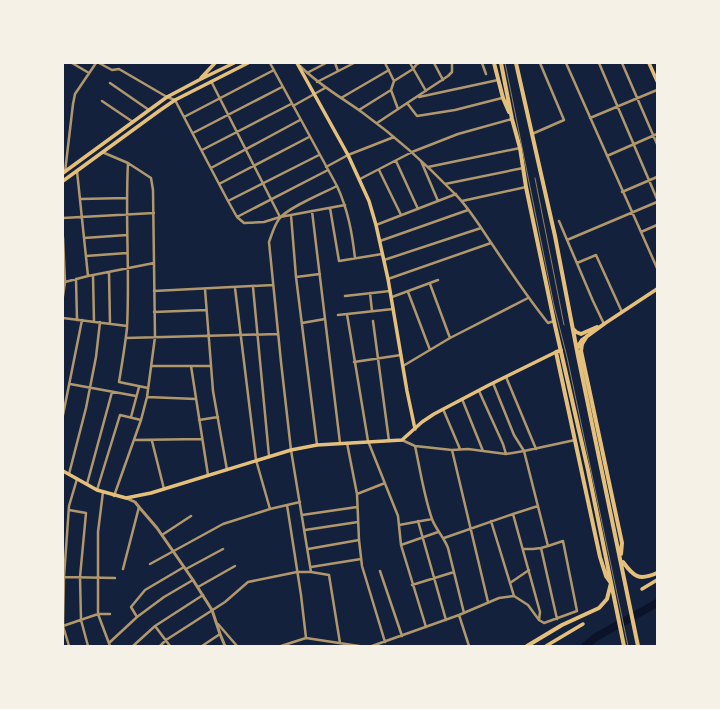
<svg xmlns="http://www.w3.org/2000/svg" width="720" height="709" viewBox="0 0 720 709" font-family="Poppins,sans-serif">
  <rect width="100%" height="100%" fill="#14213d"/>
  <g fill="none" stroke-linecap="round" stroke-linejoin="round">
    <path stroke="#0b132b" stroke-width="8" d="M585,646L596,637L657,603"/>
    <path stroke="#b1986c" stroke-width="2.5" d="M72,63L89,73
      M99,63L112,70L119,69L167,97L175,100L228,201L237,217L244,223L264,222L280,217L345,205
      M270,63L337,186C348,210 352,232 355,258
      M335,63L338,71
      M385,63L394,81
      M410,63L426,91
      M434,63L443,80
      M482,63L486,74
      M566,63L657,268
      M599,63L657,199
      M622,63L657,144
      M300,66C320,86 341,97 363,113C396,137 426,164 454,193C468,206 481,228 492,244C510,271 527,297 548,323L554,321
      M307,73L326,63
      M211,81L280,217
      M317,82L354,63
      M110,83L149,110
      M391,90L398,109
      M419,97L498,80
      M341,98L389,70
      M102,101L133,122
      M407,103L417,116L455,110L502,98
      M293,106L325,88
      M359,110L391,90L394,81L413,69L416,65L419,63
      M184,117L274,70
      M590,118L657,90
      M377,123L448,76L452,72V63
      M193,133L282,87
      M532,134L564,120L540,63
      M202,150L291,104
      M102,152L128,163L151,178L153,190L155,337L147,397L141,420L114,496
      M607,156L657,134
      M396,161L418,209
      M421,161L438,201
      M128,163C125,218 130,273 127,328C125,346 122,364 119,382L148,388
      M326,167L348,155L394,137
      M428,167L520,148
      M211,168L300,120
      M379,170L401,215
      M77,171L88,276
      M65,172L73,104L75,94L96,63
      M360,179L412,152L458,134L512,119
      M219,184L309,137
      M445,184L523,168
      M622,192L657,177
      M80,199L126,198
      M228,201L319,155
      M462,201L526,187
      M330,208L339,261L382,254
      M312,211L340,443
      M291,215L296,277L317,445
      M237,217L328,170
      M63,218L154,213
      M559,221L593,301L604,324
      M376,225L456,194
      M641,232L657,225
      M63,237L65,282L63,296
      M84,238L127,235
      M567,240L657,202
      M380,241L468,210
      M86,256L127,253
      M384,260L481,228
      M577,263L596,255L622,312
      M109,272L110,324
      M93,275L94,322
      M296,277L320,274
      M76,279L77,320
      M388,279L491,243
      M65,282L88,276L154,263
      M430,284L450,338
      M253,287L269,456
      M235,288L256,460L270,509
      M205,289L213,391L227,470
      M154,291L273,285
      M408,292L430,350
      M370,293L372,311
      M345,296L390,291
      M392,297L438,280
      M154,312L206,310
      M347,314L368,441L398,516L401,545
      M338,315L393,309
      M63,318L127,326
      M373,321L389,441
      M302,323L325,319
      M126,338L278,334
      M354,362L401,355
      M151,366H211
      M191,366L208,475
      M403,366L450,338L528,298
      M506,377L536,449
      M493,383L514,435L524,451L548,546L541,548L557,619
      M70,384L136,396
      M479,391L503,444L506,454
      M147,397L196,399
      M462,399L483,451
      M443,409L460,449
      M63,415L82,320
      M131,417L139,387
      M199,420L218,417
      M134,440L202,439
      M402,440L415,446L452,450L468,449L506,454L524,451L575,440
      M152,441L164,489
      M347,443L357,494
      M415,446C420,469 424,496 432,519C436,530 444,537 448,548L464,613
      M452,450L488,602
      M69,474L86,408L96,357L100,322
      M385,483L357,494L359,540L362,566L385,642
      M87,484L112,392
      M97,490L120,415L141,420
      M103,492L98,532V614L110,646
      M287,505L301,595L306,638
      M538,506L513,514L540,612L539,620
      M69,510L86,513L80,577L81,620L88,646
      M302,515L357,507
      M418,521L446,620
      M491,521L514,596
      M399,525L432,519
      M305,530L358,522
      M162,535L191,516
      M444,538L513,514
      M308,549L359,540
      M523,549H533L541,548
      M150,564L223,524L270,509L300,502
      M311,567L361,559
      M123,569L139,507
      M186,569L223,549
      M380,571L402,636
      M311,572L291,450L281,362L269,242C272,234 274,226 279,219C287,208 323,193 337,186
      M63,577L115,578
      M510,583L529,570
      M412,585L454,572
      M198,587L235,566
      M459,615L469,646
      M137,617L131,607L145,590L184,567
      M218,624L237,646
      M63,625L64,577L69,506L77,479
      M63,626L98,614H110
      M63,626L69,646
      M155,626L170,646
      M426,627L401,545L438,532
      M109,643L137,617L164,597L193,580
      M133,646L155,626L203,595
      M160,646L166,640L225,602L248,582L297,572H311L329,575L340,643
      M202,646L220,634
      M281,646L306,638L359,646
      M372,646L459,615L499,598L514,596L528,605L539,620L544,623L577,611L563,541L548,546"/>
    <path stroke="#b1986c" stroke-width="3" d="M126,498L135,502L139,507L157,528L193,580L212,610L220,634L225,646"/>
    <path stroke="#e5c07b" stroke-width="3.5" d="M297,63L348,155L369,201L376,225L388,279L407,391L415,429
      M649,63L657,81
      M201,78L215,63
      M63,173L167,97L199,80L234,63
      M63,181L159,111L175,100L248,63
      M604,324L657,289
      M63,471L97,490L126,498L151,493L291,450L317,445L402,440L422,422L434,414L489,385L556,352"/>
    <path stroke="#e5c07b" stroke-width="3.5" d="M642,589L657,580
      M546,646L583,624"/>
    <path stroke="#e5c07b" stroke-width="4" d="M494,63L503,98L509,112
      M501,63L512,119L520,148L526,187L554,321L588,470L624,646
      M516,63L555,236L578,356L638,646
      M573,329L576,332L581,334L597,327
      M587,336L582,344L581,351L622,543L621,554
      M577,348L582,340L604,324
      M623,562C634,577 639,581 657,573
      M527,646L562,625L599,608L607,599L611,583L606,576L600,557L556,352L561,350"/>
    <path stroke="#918062" stroke-width="1" d="M505,63L554,306L567,357L628,646
      M535,178L564,325"/>
  </g>
  <rect width="720" height="709" fill="none" stroke="#f6f1e7" stroke-width="128"/>
</svg>
